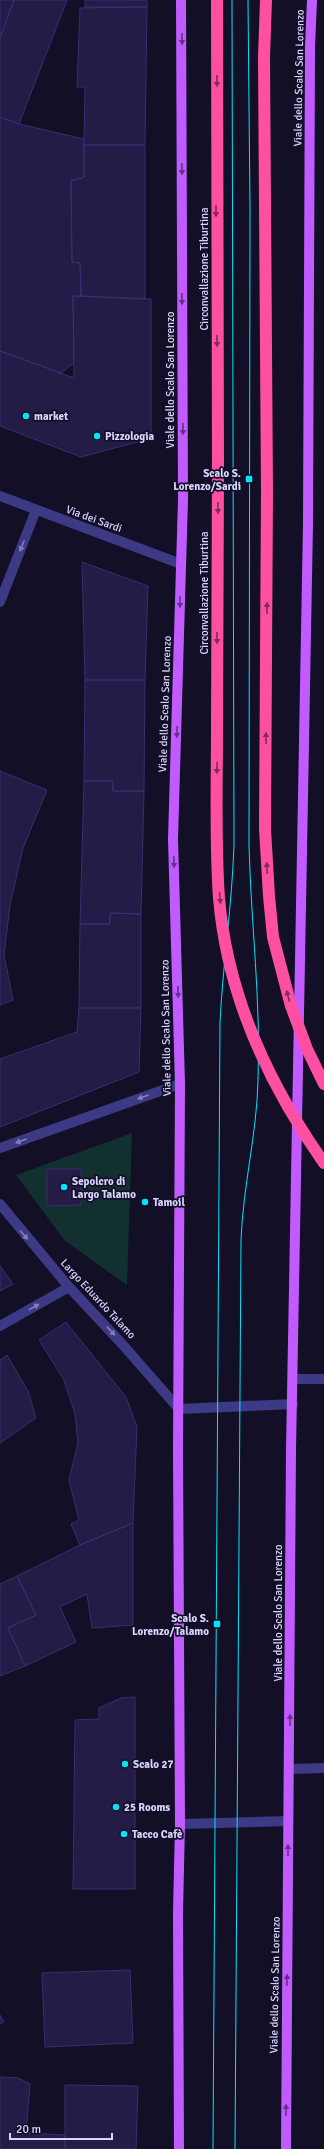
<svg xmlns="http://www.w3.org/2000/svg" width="324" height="2149" viewBox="0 0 324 2149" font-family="Signika,sans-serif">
  <rect width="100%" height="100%" fill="#130f26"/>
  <path fill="#12302f" d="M132,1133L127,1285L65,1241L16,1175Z"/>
  <path fill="#241b47" stroke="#3b2d73" d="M0,0H14L0,38Z
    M14,0H67L19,124L0,117V38Z
    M85,0H147V7H85Z
    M147,7L145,145H84L85,87H77L80,8Z
    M0,117L19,124L84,139V177L71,181L72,262L80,263L81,296H73L74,363L61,373L0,351Z
    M84,145H145V299L81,296L80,263L72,262L71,181L84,177Z
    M73,296L151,299V441H141L81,457L0,426V351L74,378Z
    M82,562L148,586L145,680H85Z
    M85,680H145L144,791H113V781H84Z
    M0,771L47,790L23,848L10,905L4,955L13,1000L0,1005Z
    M84,781H113V791H144L141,914L110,913V924H80Z
    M110,913L141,914V1008H79L80,924H110Z
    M79,1008H141L139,1072L0,1127V1059L77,1032Z
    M47,1169H81V1205L47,1206Z
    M0,1266L13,1284L0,1291Z
    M66,1322L126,1397L137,1427L133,1523L80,1545L71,1524L79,1520L69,1480L78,1443L75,1414L64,1380L39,1340Z
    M7,1355L28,1391L36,1418L0,1443V1360Z
    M133,1523V1625L92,1628L87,1594L60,1607L76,1642L25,1666L8,1628L36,1615L17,1576L80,1545Z
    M17,1576L36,1615L8,1628L25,1666L0,1676V1584Z
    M135,1697V1889H73L75,1720L99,1719V1708L121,1698Z
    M130,1970L133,2043L45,2047L42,1973Z
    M0,2015L4,2022L0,2024Z
    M0,2077L18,2078L30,2084L26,2133L65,2135V2149H0Z
    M65,2085L138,2086L136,2149H65Z"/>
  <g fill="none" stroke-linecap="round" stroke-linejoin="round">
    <path stroke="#3d3a85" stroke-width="10" d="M0,496L181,564
      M0,602L36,510
      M0,1148L180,1084
      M0,1204L69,1287L123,1345L179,1409L293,1404
      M0,1326L69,1287
      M293,1379H324
      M290,1769L324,1768
      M180,1824L288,1821"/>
    <path stroke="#c25bff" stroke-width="10" d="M179,2149L178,1913L180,1824L178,1450L180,1084L173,839L183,499L181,0
      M286,2149L291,1450L308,524L310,47L312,0"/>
    <path stroke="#ff4fa3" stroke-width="12" d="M217,0L218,469"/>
    <path stroke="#00e5ff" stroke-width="1" d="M213,2149L220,1022C223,963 232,905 234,845L232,0
      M235,2149L241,1240C243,1186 257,1133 258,1080C261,1001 251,924 249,845L250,208L248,0"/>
    <path stroke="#ff4fa3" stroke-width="12" d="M266,0L264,57L267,492L265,829L269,896L273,937L291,1006L307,1049L324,1084
      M218,469C218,555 217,642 217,729C217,785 215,842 219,898C227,994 269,1085 324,1163"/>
  </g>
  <defs><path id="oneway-solid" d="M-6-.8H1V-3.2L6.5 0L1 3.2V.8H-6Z"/></defs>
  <g fill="#623188">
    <use href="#oneway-solid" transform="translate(182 39) rotate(90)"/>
    <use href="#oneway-solid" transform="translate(182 169) rotate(90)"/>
    <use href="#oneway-solid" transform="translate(182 299) rotate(90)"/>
    <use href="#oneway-solid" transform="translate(183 429) rotate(90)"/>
    <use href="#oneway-solid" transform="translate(180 602) rotate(91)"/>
    <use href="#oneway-solid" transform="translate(177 732) rotate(92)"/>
    <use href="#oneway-solid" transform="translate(174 862) rotate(88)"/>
    <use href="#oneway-solid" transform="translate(178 992) rotate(88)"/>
    <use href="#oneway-solid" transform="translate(290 1720) rotate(-90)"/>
    <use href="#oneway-solid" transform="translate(288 1850) rotate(-90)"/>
    <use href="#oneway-solid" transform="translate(287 1980) rotate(-89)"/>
    <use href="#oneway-solid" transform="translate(286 2110) rotate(-90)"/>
  </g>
  <g fill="#7d2c5e">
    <use href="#oneway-solid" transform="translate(217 81) rotate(90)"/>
    <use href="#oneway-solid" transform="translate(216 211) rotate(90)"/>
    <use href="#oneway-solid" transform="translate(217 341) rotate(90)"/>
    <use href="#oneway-solid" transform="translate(218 508) rotate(90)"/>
    <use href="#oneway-solid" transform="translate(267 608) rotate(-90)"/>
    <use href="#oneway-solid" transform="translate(217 638) rotate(90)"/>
    <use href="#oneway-solid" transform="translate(266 738) rotate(-90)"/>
    <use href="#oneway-solid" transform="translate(217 768) rotate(90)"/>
    <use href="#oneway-solid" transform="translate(267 868) rotate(-93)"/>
    <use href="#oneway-solid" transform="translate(220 898) rotate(85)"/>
    <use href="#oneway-solid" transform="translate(288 996) rotate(-105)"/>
  </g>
  <g fill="#837fbc">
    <use href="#oneway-solid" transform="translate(22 546) rotate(112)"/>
    <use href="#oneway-solid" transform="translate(143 1097) rotate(160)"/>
    <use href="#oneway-solid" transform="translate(21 1141) rotate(160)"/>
    <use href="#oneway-solid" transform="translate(24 1235) rotate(50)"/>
    <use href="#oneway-solid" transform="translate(34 1307) rotate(-29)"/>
    <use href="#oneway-solid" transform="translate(111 1331) rotate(47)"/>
  </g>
  <g fill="#00e5ff" stroke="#130f26" stroke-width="1.5">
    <circle cx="26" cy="416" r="4"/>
    <circle cx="97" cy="436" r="4"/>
    <rect x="245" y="475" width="8" height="8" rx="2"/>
    <circle cx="64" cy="1187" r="4"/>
    <circle cx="145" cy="1202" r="4"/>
    <rect x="213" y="1620" width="8" height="8" rx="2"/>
    <circle cx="125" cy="1764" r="4"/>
    <circle cx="116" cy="1807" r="4"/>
    <circle cx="124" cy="1834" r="4"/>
  </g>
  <g text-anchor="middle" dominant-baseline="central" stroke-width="3.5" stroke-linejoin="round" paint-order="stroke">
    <g font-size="11" fill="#d9d4ff" stroke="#130f26">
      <text transform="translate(299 78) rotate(-89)">Viale dello Scalo San Lorenzo</text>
      <text transform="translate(204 269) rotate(-90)">Circonvallazione Tiburtina</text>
      <text transform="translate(170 380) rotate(-90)">Viale dello Scalo San Lorenzo</text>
      <text transform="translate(94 519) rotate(20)">Via dei Sardi</text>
      <text transform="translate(204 593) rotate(-90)">Circonvallazione Tiburtina</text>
      <text transform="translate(165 704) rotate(-88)">Viale dello Scalo San Lorenzo</text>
      <text transform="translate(166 1028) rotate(-91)">Viale dello Scalo San Lorenzo</text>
      <text transform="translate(98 1299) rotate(47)">Largo Eduardo Talamo</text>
      <text transform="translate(278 1613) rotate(-90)">Viale dello Scalo San Lorenzo</text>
      <text transform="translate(275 1985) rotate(-89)">Viale dello Scalo San Lorenzo</text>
    </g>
    <g font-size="11" font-weight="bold" fill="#d9d4ff" stroke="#130f26" text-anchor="start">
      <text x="34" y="416">market</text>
      <text x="105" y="436">Pizzologia</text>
      <text x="241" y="473" text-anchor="end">Scalo S.<tspan x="241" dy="13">Lorenzo/Sardi</tspan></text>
      <text x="72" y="1181">Sepolcro di<tspan x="72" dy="13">Largo Talamo</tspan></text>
      <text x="153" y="1202">Tamoil</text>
      <text x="209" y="1618" text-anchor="end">Scalo S.<tspan x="209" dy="13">Lorenzo/Talamo</tspan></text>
      <text x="133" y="1764">Scalo 27</text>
      <text x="124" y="1807">25 Rooms</text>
      <text x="132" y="1834">Tacco Cafè</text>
    </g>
  </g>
  <path d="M10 2133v6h102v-6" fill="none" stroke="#d9d4ff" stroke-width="2"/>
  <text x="16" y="2133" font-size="12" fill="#d9d4ff" stroke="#130f26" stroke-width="3" paint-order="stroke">20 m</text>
</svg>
